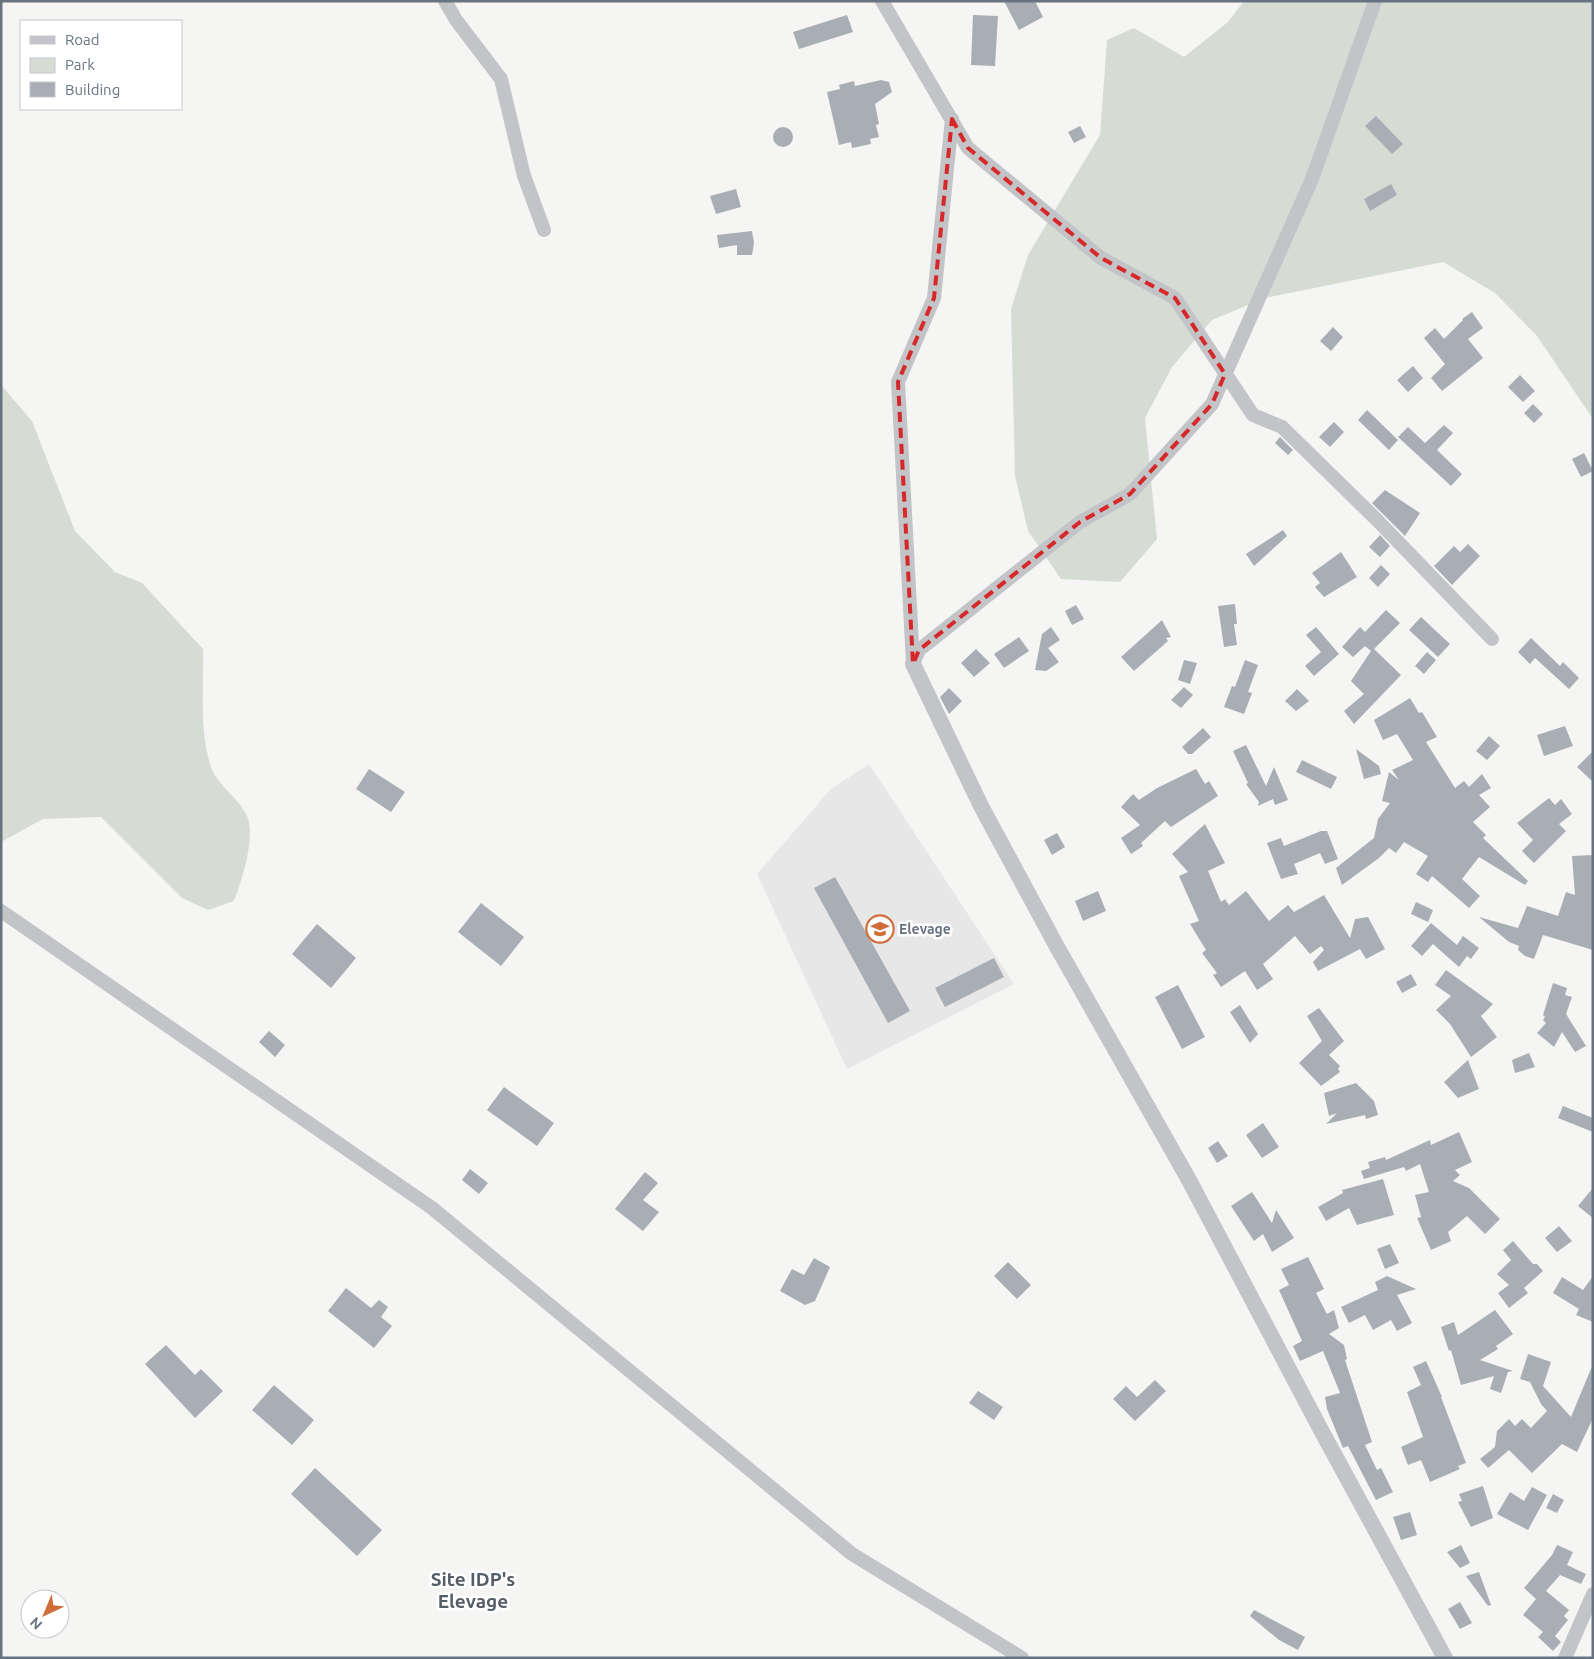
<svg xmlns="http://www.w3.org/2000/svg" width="1594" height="1659" viewBox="0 0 1594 1659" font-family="Ubuntu,sans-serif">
  <rect width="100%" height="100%" fill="#f5f6f3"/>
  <path fill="#e6e7e6" d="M869,764L1014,984L847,1069L757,874L831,789Z"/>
  <path fill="#d6dcd4" d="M1244,1H1593V419L1537,336L1495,293L1443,262L1265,298L1212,320L1172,367L1145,418L1157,539L1120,582L1061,579L1028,531L1015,476L1011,309L1028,255L1100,135L1107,40L1134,28L1184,57L1228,22Z
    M1,385L32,421L75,531L115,572L142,583L203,649C204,687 199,731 211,767C217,785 239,798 247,816C256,836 242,881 234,901L208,910L182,898L101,817L43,819L1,842Z"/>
  <path fill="#a8aeb4" d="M1004,1H1035L1043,17L1019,30Z
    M847,15L853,32L799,49L793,32Z
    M973,15L998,16L995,66L971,65Z
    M881,80L889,82L892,92L875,104L879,124L876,125L879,137L870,139L871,144L852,148L851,142L839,145L827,92L840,89L839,85L854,81L855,86Z
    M1376,116L1403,144L1392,154L1365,126Z
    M1080,126L1086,137L1074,143L1068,132Z
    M773 137a10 10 0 1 1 20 0a10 10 0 1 1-20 0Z
    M1391,184L1397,195L1370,211L1364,199Z
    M736,189L741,207L716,214L710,196Z
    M752,231L754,243L752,255H737V245L719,248L717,235Z
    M1472,312L1483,328L1468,339L1483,358L1442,391L1431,378L1445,364L1424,338L1435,328L1444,339L1463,320L1462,319Z
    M1333,327L1343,337L1331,351L1320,341Z
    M1413,366L1423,378L1408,392L1397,380Z
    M1520,375L1535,391L1523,402L1508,387Z
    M1533,404L1543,414L1534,423L1524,413Z
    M1367,410L1398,440L1389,450L1358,420Z
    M1334,422L1344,432L1330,447L1319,437Z
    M1444,425L1453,433L1437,450L1462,474L1451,486L1398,437L1408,427L1425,443Z
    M1280,437L1293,450L1288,455L1275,443Z
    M1584,453L1593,471L1581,477L1572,459Z
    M1385,490L1420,513L1405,536L1372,503Z
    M1283,530L1287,536L1254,566L1246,554Z
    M1380,535L1390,546L1380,557L1369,547Z
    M1468,544L1480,556L1452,585L1434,566L1454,546L1460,552Z
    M1341,552L1357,577L1324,597L1315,587L1320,583L1312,573Z
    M1381,565L1390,574L1378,587L1369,578Z
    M1235,604L1237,624H1234L1237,645L1224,647L1218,606Z
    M1076,605L1084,619L1072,625L1065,611Z
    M1386,610L1400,623L1374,649L1401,675L1354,724L1344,711L1364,694L1351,681L1371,651L1365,646L1353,657L1342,647L1360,627L1365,632Z
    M1421,617L1450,644L1438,657L1409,630Z
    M1162,620L1171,637L1166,638L1168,641L1134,671L1121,657Z
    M1051,627L1060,640L1048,648L1059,662L1046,671L1035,670L1042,634Z
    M1316,627L1339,654L1314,676L1305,666L1321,652L1306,635Z
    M1019,637L1029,651L1004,668L994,654Z
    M1531,638L1560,666L1563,662L1579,678L1569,689L1535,658L1530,664L1518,652Z
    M976,649L990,663L974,677L961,663Z
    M1427,652L1436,660L1424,674L1415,666Z
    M1184,660L1197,663L1190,684L1178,680Z
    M1245,660L1258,665L1248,692L1252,693L1244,714L1224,707L1232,686L1235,687Z
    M1184,687L1193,695L1181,708L1171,700Z
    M949,688L962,701L949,714L940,697Z
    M1297,689L1309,701L1296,711L1285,701Z
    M1410,698L1419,713L1422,712L1437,737L1426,742L1455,788L1464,781L1469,787L1482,774L1491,788L1479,795L1490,807L1473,822L1486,835L1483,838L1528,881L1525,885L1479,857L1462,879L1480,896L1469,908L1432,876L1428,882L1416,874L1428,856L1404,842L1396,853L1389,848L1379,858L1342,885L1336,868L1374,838L1378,819L1390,803L1382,801L1389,772L1399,780L1392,770L1413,760L1397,734L1383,740L1374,720Z
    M1565,726L1573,746L1544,756L1537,735Z
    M1203,728L1211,737L1192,754H1188L1182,747Z
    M1489,736L1500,746L1487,760L1476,751Z
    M1246,745L1266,786L1274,767L1288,800L1275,805L1273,799L1258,806L1259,802L1246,784L1248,783L1233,751Z
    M1356,749L1379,766L1381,774L1364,779Z
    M1593,751V782L1577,767Z
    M1302,760L1337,777L1331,789L1296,772Z
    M369,769L405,792L391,812L356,789Z
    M1196,769L1205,784L1209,781L1218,796L1171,827L1165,821L1141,843L1143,846L1131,854L1121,838L1140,825L1121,807L1133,794L1139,800L1157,788Z
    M1549,798L1555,805L1561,799L1572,814L1559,824L1566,831L1534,863L1522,851L1533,840L1517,823Z
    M1205,824L1225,863L1208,871L1221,902L1225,899L1229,905L1246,891L1269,921L1288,905L1294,912L1324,895L1350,938L1355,919L1368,917L1385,949L1366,959L1360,949L1318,971L1313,962L1324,950L1321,946L1310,954L1295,936L1263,964L1273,979L1257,990L1245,971L1221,987L1213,975L1217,973L1202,953L1206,950L1190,924L1199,921L1179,876L1188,872L1172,854Z
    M1321,831H1327L1338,859L1325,864L1320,853L1294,864L1298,874L1281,879L1267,843L1281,838L1284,846Z
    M1057,833L1065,847L1052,855L1044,840Z
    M1593,855V950L1543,935L1534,959L1525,956L1518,950L1519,946L1509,942L1479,917L1518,928L1527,906L1558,916L1566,892L1575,895L1572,856Z
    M835,877L910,1011L888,1023L814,888Z
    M1098,891L1106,911L1083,921L1075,901Z
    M1416,902L1433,910L1428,922L1411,914Z
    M481,903L524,937L501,966L458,932Z
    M1431,923L1457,945L1463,936L1479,948L1471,959L1467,956L1459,967L1433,944L1422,956L1411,946Z
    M317,924L356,958L331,988L292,954Z
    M994,958L1004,977L945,1007L935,988Z
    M1446,970L1493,1004L1481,1016L1497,1037L1471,1057L1450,1024L1436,1010L1451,996L1435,985Z
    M1411,974L1417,985L1402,993L1396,982Z
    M1553,983L1567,988L1565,995L1572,997L1566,1014L1586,1046L1575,1052L1562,1032L1554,1047L1537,1033L1546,1023L1543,1020L1545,1017L1543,1015Z
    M1178,985L1205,1037L1182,1049L1155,997Z
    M1240,1005L1258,1034L1250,1043L1230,1012Z
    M1319,1008L1344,1041L1329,1055L1340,1066L1338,1069L1340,1072L1321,1086L1299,1063L1322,1041L1307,1016Z
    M269,1031L285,1045L275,1057L259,1042Z
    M1529,1053L1535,1067L1515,1073L1512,1060Z
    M1468,1060L1479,1089L1458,1098L1444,1082Z
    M1356,1083L1374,1101L1378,1115L1366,1119L1365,1115L1326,1124L1337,1113L1329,1116L1324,1093Z
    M504,1087L554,1123L537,1146L487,1110Z
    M1563,1106L1593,1118V1132L1558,1118Z
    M1263,1123L1279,1147L1262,1158L1246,1135Z
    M1459,1132L1472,1162L1455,1170L1460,1175L1453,1181L1469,1188L1500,1219L1485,1234L1467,1216L1448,1232L1451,1241L1431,1250L1417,1218L1421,1217L1415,1195L1429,1192L1420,1164L1406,1171L1404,1167L1364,1179L1361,1171L1370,1168L1368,1162L1385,1157L1386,1160L1430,1140L1431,1145Z
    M1218,1141L1228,1156L1217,1163L1208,1148Z
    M470,1169L488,1183L479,1194L462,1180Z
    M645,1172L658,1183L643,1200L659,1212L643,1231L615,1209Z
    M1383,1179L1394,1215L1357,1225L1349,1208L1326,1221L1318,1207L1343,1193L1342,1190Z
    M1593,1188V1218L1578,1206Z
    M1252,1192L1272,1223L1276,1210L1294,1238L1272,1252L1263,1234L1254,1241L1231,1206Z
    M1559,1226L1572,1241L1557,1252L1545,1238Z
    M1513,1241L1533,1264H1537L1543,1271L1524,1288L1528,1293L1509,1308L1498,1293L1509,1285L1497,1274L1511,1260L1503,1250Z
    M1390,1244L1399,1263L1385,1269L1377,1249Z
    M1308,1257L1324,1289L1316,1293L1327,1314L1334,1310L1339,1328L1329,1334L1344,1345L1347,1359L1345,1360L1372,1442L1365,1445L1377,1470L1381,1468L1393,1492L1376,1500L1348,1446L1343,1448L1327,1409L1325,1397L1340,1393L1323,1351L1300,1361L1293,1346L1302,1341L1279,1290L1289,1285L1281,1269Z
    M814,1258L830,1267L815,1301L805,1305L780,1291L792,1269L804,1275Z
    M1008,1262L1031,1285L1017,1299L994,1276Z
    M1387,1276L1416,1289L1397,1295L1412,1323L1397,1331L1391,1320L1373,1330L1365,1315L1349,1323L1341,1307L1378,1290L1375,1282Z
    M1593,1276V1322L1576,1315L1579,1309L1553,1293L1562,1277L1583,1290Z
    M346,1288L371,1308L379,1300L388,1307L381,1317L392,1326L374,1348L328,1311Z
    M1495,1310L1513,1334L1496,1346L1498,1349L1480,1360L1513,1371L1508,1372L1501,1393L1490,1389L1494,1376L1461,1385L1451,1350L1449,1351L1441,1327L1454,1322L1458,1335Z
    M166,1345L195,1375L201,1369L223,1391L195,1418L145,1364Z
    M1528,1354L1551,1362L1543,1386L1571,1417L1593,1364V1418L1577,1452L1562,1444L1532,1473L1509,1450L1488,1468L1480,1459L1495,1447L1497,1431L1509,1419L1515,1426L1522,1419L1531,1428L1547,1411L1541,1404L1530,1382L1520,1379Z
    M1426,1361L1442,1397H1441L1466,1463L1458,1466L1460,1469L1430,1482L1421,1460L1408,1465L1401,1447L1423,1437L1407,1392L1421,1385L1413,1367Z
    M1155,1380L1166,1391L1135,1421L1113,1399L1126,1386L1137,1397Z
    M274,1385L314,1420L292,1445L252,1410Z
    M978,1391L1003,1407L994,1420L969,1403Z
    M315,1468L382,1530L357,1556L291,1494Z
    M1483,1486L1493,1518L1471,1527L1458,1502L1462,1501L1459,1494Z
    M1532,1487L1547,1495L1528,1530L1497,1514L1510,1492L1524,1501Z
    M1553,1494L1564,1500L1557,1513L1546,1508Z
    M1410,1512L1417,1535L1401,1540L1393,1517Z
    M1461,1545L1470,1563L1460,1568L1447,1552Z
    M1557,1545L1573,1552L1567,1565L1586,1574L1581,1584L1560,1575L1546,1591L1569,1610L1564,1616L1568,1620L1555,1636L1561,1642L1553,1651L1538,1637L1543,1632L1523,1615L1536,1599L1524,1588L1552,1555Z
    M1479,1572L1491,1605L1488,1606L1466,1576Z
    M1460,1602L1472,1623L1460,1629L1448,1609Z
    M1254,1610L1305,1637L1298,1650L1279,1640L1250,1616Z"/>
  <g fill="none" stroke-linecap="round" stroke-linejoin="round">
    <path stroke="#c2c4c8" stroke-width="14" d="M445,1L456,20L501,79L524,176L544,230
      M882,1L968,148L1101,258L1175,298L1253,415L1282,427L1377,520L1492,639
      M913,663L898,382L934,298L952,119
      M913,664L919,650L1080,522L1130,494L1212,404L1312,179L1375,1
      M1,911L432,1208L852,1554L1022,1658
      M1565,1658L1593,1594"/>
    <path stroke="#c2c4c8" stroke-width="16" d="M913,664L981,806L1056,945L1189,1180L1321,1430L1445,1658"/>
  </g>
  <path fill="none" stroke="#d62828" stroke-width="4" stroke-dasharray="10 6" stroke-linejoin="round" d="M952,119L968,148L1101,258L1175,298L1225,374L1212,404L1130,494L1080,522L919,650L913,664L898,382L934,298Z"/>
  <defs>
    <g id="school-ring" transform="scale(1.4375)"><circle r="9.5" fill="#fff" stroke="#d16d38" stroke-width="1.5"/><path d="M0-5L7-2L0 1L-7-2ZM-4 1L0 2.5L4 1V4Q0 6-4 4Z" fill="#d16d38"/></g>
  </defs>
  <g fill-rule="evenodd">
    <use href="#school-ring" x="880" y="929"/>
  </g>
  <g text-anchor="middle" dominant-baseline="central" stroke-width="5" stroke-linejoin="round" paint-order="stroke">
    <g font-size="14" font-weight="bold" fill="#687381" stroke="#fff" text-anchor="start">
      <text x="899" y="929">Elevage</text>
    </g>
    <g font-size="19" font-weight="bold" fill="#555d67" stroke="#fff">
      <text x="473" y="1579">Site IDP's<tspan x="473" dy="22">Elevage</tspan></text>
    </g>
  </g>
  <rect width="1594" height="1659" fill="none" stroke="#687381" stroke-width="5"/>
  <rect x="20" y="20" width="162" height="90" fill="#ffffff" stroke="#c3c7cd"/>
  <rect x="30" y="36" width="25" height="8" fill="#c2c4c8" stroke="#c3c7cd"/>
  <text x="65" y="45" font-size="15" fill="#687381">Road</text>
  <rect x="30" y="58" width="25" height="15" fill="#d6dcd4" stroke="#c3c7cd"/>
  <text x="65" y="70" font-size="15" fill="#687381">Park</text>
  <rect x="30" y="82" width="25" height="15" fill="#a8aeb4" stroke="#c3c7cd"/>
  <text x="65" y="95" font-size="15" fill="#687381">Building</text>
  <g transform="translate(45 1614) rotate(224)"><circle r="24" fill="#ffffff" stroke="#c3c7cd"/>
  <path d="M0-4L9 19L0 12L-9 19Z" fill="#d16d38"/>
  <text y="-8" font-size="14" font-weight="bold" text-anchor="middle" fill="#687381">N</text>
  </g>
</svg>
